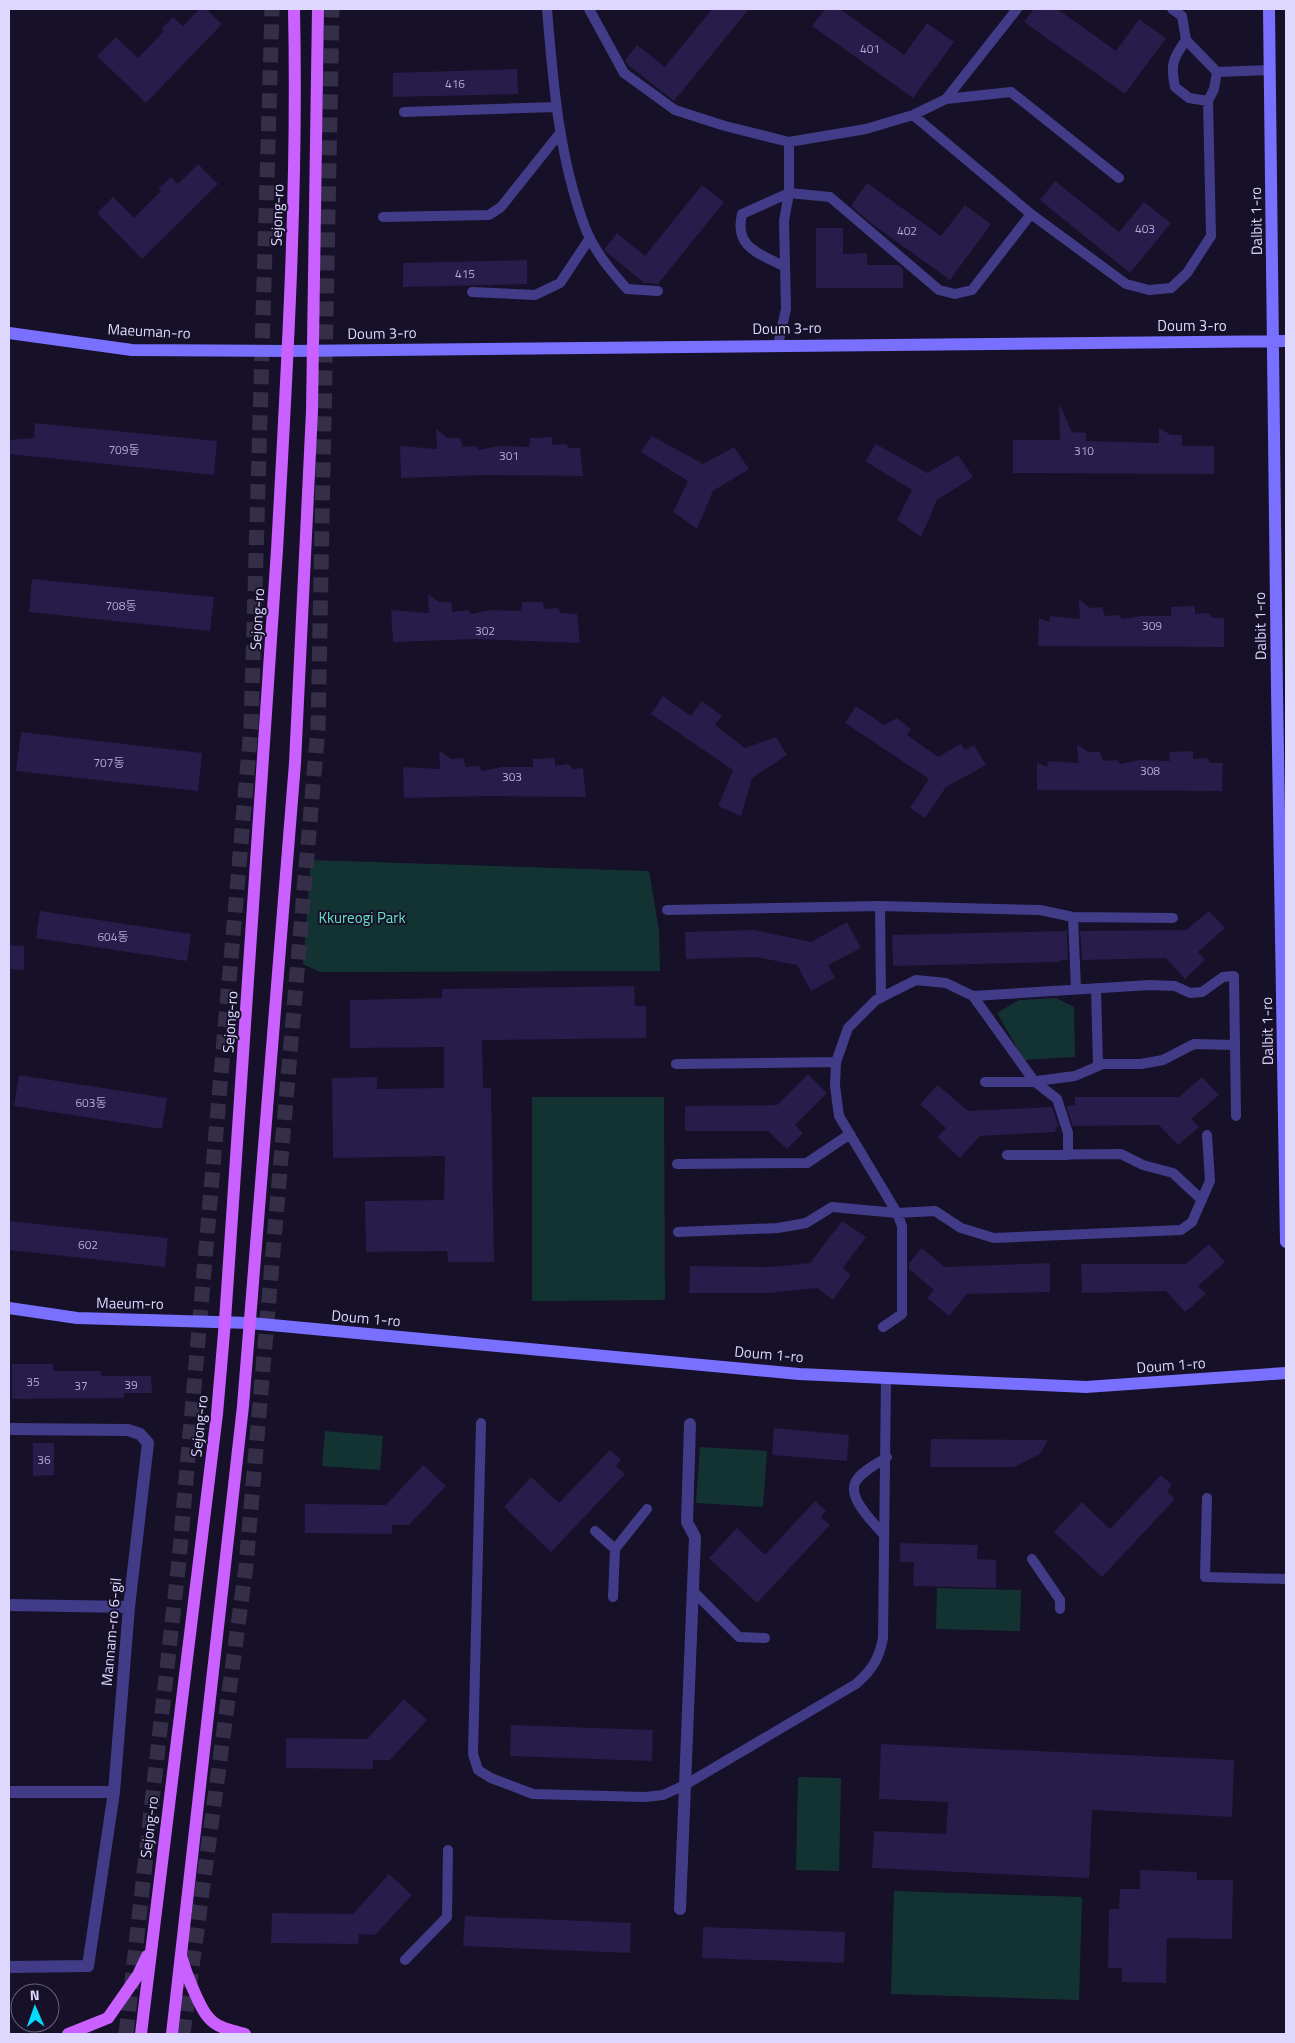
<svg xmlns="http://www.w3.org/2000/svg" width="1295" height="2043" viewBox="0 0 1295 2043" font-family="'Titillium Web','Noto Sans KR',sans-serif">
  <rect width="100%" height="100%" fill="#161029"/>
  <path fill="#133333" d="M311,860L649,871L659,931L660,971L320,972L303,964Z
    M1056,998L1074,1007L1075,1057L1024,1060L997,1013L1019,1000Z
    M532,1097H664L665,1300L532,1301Z
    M325,1431L383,1436L380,1470L322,1466Z
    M700,1447L767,1451L763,1507L696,1503Z
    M937,1588L1021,1590L1020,1631L936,1629Z
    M798,1777L841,1778L839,1871L796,1870Z
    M894,1891L1082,1897L1079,2000L891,1994Z"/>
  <path fill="#271c4a" d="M199,9H206L222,24L146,103L97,56L116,37L138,58L164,31L161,29L173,17L183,26Z
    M712,9H749L674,101L627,64L625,60L637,45L665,67Z
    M825,9H840L904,55L927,23L954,42L913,98L812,26Z
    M1034,9H1057L1116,51L1139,19L1166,38L1125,94L1024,22Z
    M517,69L518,94L393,97V73Z
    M198,164L218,184L142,259L97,213L113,197L134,218L161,191L158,189L171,177L178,184Z
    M1055,181L1119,232L1144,202L1171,223L1130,273L1040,200Z
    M867,183L941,236L965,205L991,224L950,280L872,224L851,206Z
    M702,185L724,202L658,284L644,283L604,250L617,233L645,256Z
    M816,228H843V254L867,253V265H899L903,269V288H816Z
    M527,260V284L403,287V263Z
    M1059,403L1072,432L1086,433V441L1159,443V428L1171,435H1182V446H1214V474L1013,473V440H1060Z
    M35,423L217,441L214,475L9,454V440L34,438Z
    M436,429L448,438H460L463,447L476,446L479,450L498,446L529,447L530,438L552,437V445L566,444L569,448H580L583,476L484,475L401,478L400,446L437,449Z
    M652,436L703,464L734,447L749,469L713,491L697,529L673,512L688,481L641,452Z
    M876,444L927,473L958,455L973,477L937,500L921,537L897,520L912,490L865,461Z
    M32,579L214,597L210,631L29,612Z
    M428,594L439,602H451L452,612L468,610L471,614L490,610L521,611L522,602H543L544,609L558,608L561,613L577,614L580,643L476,639L393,642L391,610L429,613Z
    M1079,599L1090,608L1102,607L1105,616L1119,615L1122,619L1141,616H1171V607L1195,606V614L1209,613L1212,618H1224V647L1038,646L1039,618L1049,622L1050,616L1080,619Z
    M663,696L691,716L702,701L722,716L715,725L745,748L776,737L787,755L752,778L741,816L718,806L733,770L651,714Z
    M856,706L884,725L897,718L911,729L907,735L938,757L961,744L965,750L974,745L986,765L946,787L925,818L910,808L929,779L845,723Z
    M21,732L202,753L198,791L16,771Z
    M1077,744L1088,752H1100L1103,761L1117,760L1120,764L1139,760L1170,761L1169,752L1193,751V759L1207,758L1210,763H1223L1222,791L1037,790V763L1047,767L1048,761L1078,763Z
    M439,750L451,759L463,758L466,767L479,766L482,771L502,767H533V759L555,758V766L569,764L573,769L583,768L586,797L487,796L404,798L403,767L440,769Z
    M40,911L191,934L187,961L36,938Z
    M1209,911L1225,928L1198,952L1205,960L1185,979L1166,958L1082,960L1080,931L1186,930Z
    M847,922L861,948L828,965L835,978L811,991L797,965L755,957L686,959L685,932L754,930L811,942Z
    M1067,931L1068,960H1060V962L893,966L892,935Z
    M9,945L24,946V970L9,969Z
    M634,986L635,1006H646V1038L482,1040L483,1088H491L494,1262H448L447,1251L366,1252L365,1201L444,1200L445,1156L333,1158L332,1078L377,1077V1089L444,1088V1047L350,1048V1000L442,998V989Z
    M808,1074L827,1093L795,1125L803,1133L787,1149L768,1131H685V1106L777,1105Z
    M19,1075L167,1098L162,1129L14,1106Z
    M1202,1077L1219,1095L1191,1119L1199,1127L1178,1145L1159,1125L1073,1126L1066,1106L1075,1105V1097H1179Z
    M938,1085L968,1111L1052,1107L1059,1127H1055L1056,1132L980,1136L960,1158L937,1137L946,1128L920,1104Z
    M9,1221L168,1238L165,1267L9,1250Z
    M842,1221L866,1237L843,1268L851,1275L833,1300L817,1288L768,1293H689L690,1266L771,1267L810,1263Z
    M1209,1244L1225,1262L1198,1286L1206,1294L1185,1312L1166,1291L1082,1293L1081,1264H1186Z
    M922,1248L945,1267L1050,1263V1292L967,1294L949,1316L927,1298L934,1290L909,1269V1263Z
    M12,1364H53V1371H101V1376H151L152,1393H124V1398L12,1399Z
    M774,1428L849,1435L847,1461L772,1455Z
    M931,1439L1048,1440L1040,1454L1014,1467H930Z
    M33,1443H54V1475L33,1476Z
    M610,1450L621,1460L616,1466L625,1474L551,1552L504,1507L531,1477L559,1503Z
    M423,1465L446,1486L409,1525H392V1534L305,1533V1504L386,1505Z
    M1161,1475L1172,1485L1167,1491L1175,1499L1102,1577L1054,1532L1082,1502L1110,1529Z
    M815,1501L826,1511L821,1517L830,1525L757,1603L709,1558L737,1528L765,1555Z
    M900,1543L978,1545L977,1559L996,1560V1588L913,1586L914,1562H900Z
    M404,1699L427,1720L390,1760H373V1769L286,1768V1738L367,1739Z
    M511,1725L653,1730L652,1761L510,1756Z
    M881,1744L1234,1760L1232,1817L1092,1810L1089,1878L872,1868L874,1831L946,1834L948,1802L879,1799Z
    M1140,1870L1197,1872V1880H1233L1232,1939L1167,1938L1166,1983L1122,1982V1968H1108L1109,1909H1119L1120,1889H1140Z
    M389,1874L412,1895L375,1935L359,1934L358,1944L271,1943L272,1913L353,1914Z
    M465,1916L631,1923L630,1953L463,1946Z
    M703,1927L845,1932L844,1963L702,1958Z"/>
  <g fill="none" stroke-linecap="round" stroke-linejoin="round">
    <path stroke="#342e49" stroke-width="15" stroke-dasharray="15 8" stroke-linecap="butt" d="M126,2034L179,1561L251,727L272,9
      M183,2034L246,1566L318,728L332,9"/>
    <path stroke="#423c88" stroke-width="10" d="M547,9C553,83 559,159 586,230C595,252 611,271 627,289L658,291
      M589,9L624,73L675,110L725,126L789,142L866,129L913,115L946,99L1011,92L1119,178
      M1172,9L1182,16L1186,40L1217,72L1270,70
      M1186,40C1173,58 1170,65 1175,87L1189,98L1208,101L1214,89L1217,72
      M946,99L1017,9
      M404,112L556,107
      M913,115L1031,214L1126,284L1149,290L1171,288L1187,273L1211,236L1208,101
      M383,217L489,215L501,207L560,133
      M785,267C759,253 734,248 742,214L789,193L830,197L939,290L955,294L972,290L1031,214
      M472,292L535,295L560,283L590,238
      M778,345L786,309L784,221L789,193V142
      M880,906L881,998
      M667,910L880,906L1040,910L1073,917L1173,918
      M1073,917L1076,989
      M1096,988L1098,1066
      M973,996L1034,1081L1057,1099L1068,1133V1155
      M676,1064L836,1062
      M985,1082H1029L1075,1076L1103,1064H1141L1163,1060L1194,1044L1234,1045
      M1007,1155L1121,1154L1143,1165L1173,1173L1202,1200
      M677,1164L807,1163L850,1134
      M678,1232L778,1228L806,1223L832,1207L897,1213L935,1211L961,1228L994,1238L1181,1230L1192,1222L1210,1181L1207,1135
      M883,1327L902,1314V1226L897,1213L839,1116L835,1086L836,1062L848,1028L876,1000L916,980L946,983L973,996L1150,985L1175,986L1190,993L1202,992L1223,977L1234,976L1236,1116
      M481,1423L473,1754L478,1770L491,1778L533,1794L645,1797L663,1795L685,1785L856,1684C872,1670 879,1659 883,1638L886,1377
      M1207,1498L1205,1577L1286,1579
      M595,1531L615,1549
      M883,1534C874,1523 846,1497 856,1481C862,1471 877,1464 887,1457
      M1032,1559L1060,1600V1609
      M693,1591L739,1637L765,1638
      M613,1597L615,1549L647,1509
      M405,1960L447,1917L448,1850"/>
    <path stroke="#423c88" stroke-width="12" d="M9,1429L128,1430L140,1434L148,1443L129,1607L114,1792L88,1966L9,1967
      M9,1605L129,1607
      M9,1792H114
      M680,1909L695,1537L687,1522L690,1424"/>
    <path stroke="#7970ff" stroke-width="12" d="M1269,9L1277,690L1286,1242
      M9,333L132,350L288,351L1286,341
      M9,1308L77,1318L250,1323L799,1374L1086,1387L1286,1373"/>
    <path stroke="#ca60ff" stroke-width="12" d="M182,1959C186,1973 200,2009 209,2018C217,2028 233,2031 245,2034
      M68,2034L108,2018L138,1975L147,1956
      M141,2034L217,1414L225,1321C244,1064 262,807 277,550C287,370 298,190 294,9
      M172,2034L243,1406L295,763L312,411L318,9"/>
  </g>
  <g text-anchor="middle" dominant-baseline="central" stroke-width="4" stroke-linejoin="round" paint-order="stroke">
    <g font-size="12" fill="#b0a9d2">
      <text x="870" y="48">401</text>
      <text x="455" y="83">416</text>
      <text x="1145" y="228">403</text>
      <text x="907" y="230">402</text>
      <text x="465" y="273">415</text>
      <text x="124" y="449">709동</text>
      <text x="1084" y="450">310</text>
      <text x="509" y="455">301</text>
      <text x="121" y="605">708동</text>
      <text x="1152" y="625">309</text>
      <text x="485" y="630">302</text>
      <text x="109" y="762">707동</text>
      <text x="1150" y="770">308</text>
      <text x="512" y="776">303</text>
      <text x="113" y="936">604동</text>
      <text x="91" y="1102">603동</text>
      <text x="88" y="1244">602</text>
      <text x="33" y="1381">35</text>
      <text x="131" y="1384">39</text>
      <text x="81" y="1385">37</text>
      <text x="44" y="1459">36</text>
    </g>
    <g font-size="15" fill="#ded8ff" stroke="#161029">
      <text transform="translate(277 215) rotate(-88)">Sejong-ro</text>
      <text transform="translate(1256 221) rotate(-91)">Dalbit 1-ro</text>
      <text x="1192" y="325">Doum 3-ro</text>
      <text transform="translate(787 328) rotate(-1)">Doum 3-ro</text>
      <text transform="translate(149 331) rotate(3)">Maeuman-ro</text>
      <text transform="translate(382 333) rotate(-1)">Doum 3-ro</text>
      <text transform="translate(257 619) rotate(-87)">Sejong-ro</text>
      <text transform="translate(1260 626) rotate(-91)">Dalbit 1-ro</text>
      <text transform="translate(230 1022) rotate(-86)">Sejong-ro</text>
      <text transform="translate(1267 1031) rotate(-91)">Dalbit 1-ro</text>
      <text transform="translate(130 1303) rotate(1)">Maeum-ro</text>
      <text transform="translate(366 1318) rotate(5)">Doum 1-ro</text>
      <text transform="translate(769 1354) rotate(5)">Doum 1-ro</text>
      <text transform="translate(1171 1365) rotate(-4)">Doum 1-ro</text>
      <text transform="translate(199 1426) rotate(-84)">Sejong-ro</text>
      <text transform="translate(111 1632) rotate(-85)">Mannam-ro 6-gil</text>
      <text transform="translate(149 1827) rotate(-83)">Sejong-ro</text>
    </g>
    <g font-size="15" fill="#63e0c6" stroke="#161029">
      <text x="362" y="917">Kkureogi Park</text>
    </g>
  </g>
  <rect width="1295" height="2043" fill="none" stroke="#ded8ff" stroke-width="20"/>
  <g transform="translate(35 2008) rotate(358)"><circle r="24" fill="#161029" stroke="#66607f"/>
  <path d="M0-4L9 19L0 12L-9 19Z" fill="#05dbfe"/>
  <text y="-8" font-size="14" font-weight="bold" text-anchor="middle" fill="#ded8ff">N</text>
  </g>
</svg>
